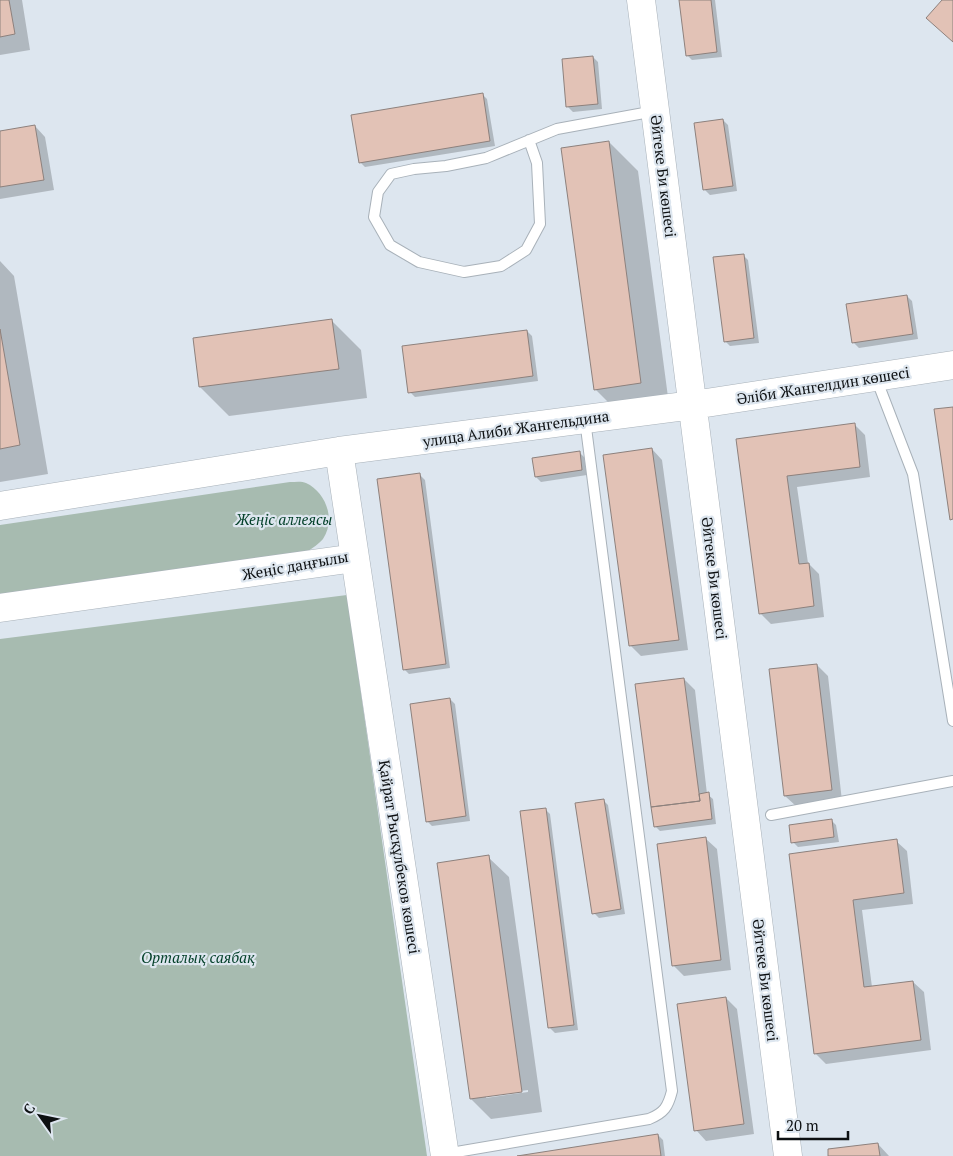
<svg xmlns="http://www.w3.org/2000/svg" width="953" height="1156" viewBox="0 0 953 1156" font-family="'PT Serif',serif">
  <rect width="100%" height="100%" fill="#dde6ef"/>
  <path fill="#a7bbb0" d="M290,482C295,482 302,481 306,483C326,492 336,520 323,539C319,544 312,548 307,552L0,596V525Z
    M347,595L427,1156H0V639Z"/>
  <path fill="#0003" fill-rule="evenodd" d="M0,0H22L30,50L0,55Z
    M680,0H715L722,57L692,60L687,55Z
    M593,57L598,62L602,109L573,112L568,107Z
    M482,94L487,99L495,146L365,167L360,162Z
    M723,120L728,125L737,191L710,195L705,190Z
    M35,126L45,137L54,190L0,199V132Z
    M609,142L638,171L670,412L624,418L595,389Z
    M743,255L748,260L759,343L730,346L725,341Z
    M0,261L14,276L48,474L0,482Z
    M907,296L912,301L918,339L859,348L854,343L848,305Z
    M332,321L361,350L367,398L229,416L200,387Z
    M527,331L532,336L538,381L415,397L410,392Z
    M854,424L865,435L870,477L797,487L808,563L819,574L824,617L771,624L760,613L738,440Z
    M652,449L662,460L688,650L641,656L631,646L605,456Z
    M579,452L584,457L587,475L541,482L536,477Z
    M420,475L425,480L450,668L409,674L404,669Z
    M817,665L828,676L842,801L796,806L785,796Z
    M684,679L695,690L707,794L713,799L716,824L660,831L655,826Z
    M450,699L455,704L470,821L432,826L427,821Z
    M603,800L608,805L625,914L599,918L594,913Z
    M545,809L550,814L578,1030L555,1033L550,1028Z
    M831,820L836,825L839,842L798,847L793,842Z
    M706,839L717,849L731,970L684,976L674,966Z
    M896,841L907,851L913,904L862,910L872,987L913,982L924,992L931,1050L826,1064L815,1053L790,855Z
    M488,857L509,877L542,1112L491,1119L471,1099ZM528,1090V1092L486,1098V1096Z
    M726,998L737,1009L754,1134L706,1141L696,1130Z
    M658,1135L663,1140L665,1156H525Z
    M878,1144L889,1156H830Z"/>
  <path fill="#e2c2b6" stroke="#8d817d" d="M0,0H9L15,34L0,37Z
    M679,0H711L717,52L686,56Z
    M942,0H953V42L926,18Z
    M593,56L598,104L566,107L562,59Z
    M483,93L490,141L359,163L351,115Z
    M723,119L733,186L703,190L694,123Z
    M35,125L44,180L0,187V131Z
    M609,141L641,383L594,390L561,148Z
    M744,254L754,338L724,342L713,257Z
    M907,295L913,334L852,343L846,304Z
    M332,319L339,369L199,387L193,338Z
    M0,329L20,445L0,449Z
    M527,330L533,376L408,393L402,346Z
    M953,407V519L950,520L934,409Z
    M855,423L860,467L787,476L799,564L809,563L814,606L759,614L736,439Z
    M652,448L679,640L629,646L603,455Z
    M580,451L582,470L535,477L532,458Z
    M420,473L446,664L403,670L377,479Z
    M817,664L832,790L784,796L769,669Z
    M684,678L700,801L651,807L635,684Z
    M450,698L466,816L426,822L410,704Z
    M709,792L712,819L654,827L651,807L700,801L699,794Z
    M604,799L621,909L592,914L575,803Z
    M546,808L574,1025L548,1028L520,811Z
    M832,819L834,837L791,843L789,825Z
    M706,837L721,960L672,966L657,844Z
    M897,839L904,893L853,900L864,987L913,981L921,1040L814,1054L789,854Z
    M489,855L522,1092L470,1099L437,863Z
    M726,997L744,1124L694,1131L677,1004Z
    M658,1134L661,1156H517Z
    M878,1143L880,1156H828V1149Z"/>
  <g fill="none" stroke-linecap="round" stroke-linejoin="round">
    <g stroke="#a8b1b9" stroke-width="12">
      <path id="lane" d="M529,140L537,163L540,224L526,250L501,266L464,272L419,262L390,245L374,217L378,192L391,174L414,169L446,166L486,158L557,129L655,111
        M876,378L913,474L953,721
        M771,815L953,781
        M445,1154L649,1119C664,1113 668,1107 672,1091L585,420"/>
    </g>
    <g stroke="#a8b1b9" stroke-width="29">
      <path id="secondary" d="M641,0L788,1156
        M339,451L445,1156
        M0,506L339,451L693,405L953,365
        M0,608L355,558"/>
    </g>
    <use href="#lane" stroke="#fff" stroke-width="10"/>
    <use href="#secondary" stroke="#fff" stroke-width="28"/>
  </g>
  <g text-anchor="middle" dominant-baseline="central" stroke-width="4.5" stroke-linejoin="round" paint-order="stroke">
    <g font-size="15" fill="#0d1012" stroke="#dde6ef">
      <text transform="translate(664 176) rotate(83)">Әйтеке Би көшесі</text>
      <text transform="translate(823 385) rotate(-9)">Әліби Жангелдин көшесі</text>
      <text transform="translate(516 428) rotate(-8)">улица Алиби Жангельдина</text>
      <text transform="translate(295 565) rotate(-10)">Жеңіс даңғылы</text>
      <text transform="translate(715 578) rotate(83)">Әйтеке Би көшесі</text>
      <text transform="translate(400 857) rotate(81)">Қайрат Рысқұлбеков көшесі</text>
      <text transform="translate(766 980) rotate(83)">Әйтеке Би көшесі</text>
    </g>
    <g font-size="15" font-style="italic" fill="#023f28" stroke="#dde6ef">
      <text x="284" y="519">Жеңіс аллеясы</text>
      <text x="198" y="957">Орталық саябақ</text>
    </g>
  </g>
  <g transform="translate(40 1116) rotate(303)" stroke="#dde6ef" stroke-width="4" paint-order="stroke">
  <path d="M0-4L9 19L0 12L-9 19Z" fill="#0d1012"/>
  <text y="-8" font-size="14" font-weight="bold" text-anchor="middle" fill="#0d1012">С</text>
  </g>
  <path d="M778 1131v8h70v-8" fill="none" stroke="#0d1012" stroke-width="2.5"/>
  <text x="786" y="1131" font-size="15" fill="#0d1012" stroke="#dde6ef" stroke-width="4" paint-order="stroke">20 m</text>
</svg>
